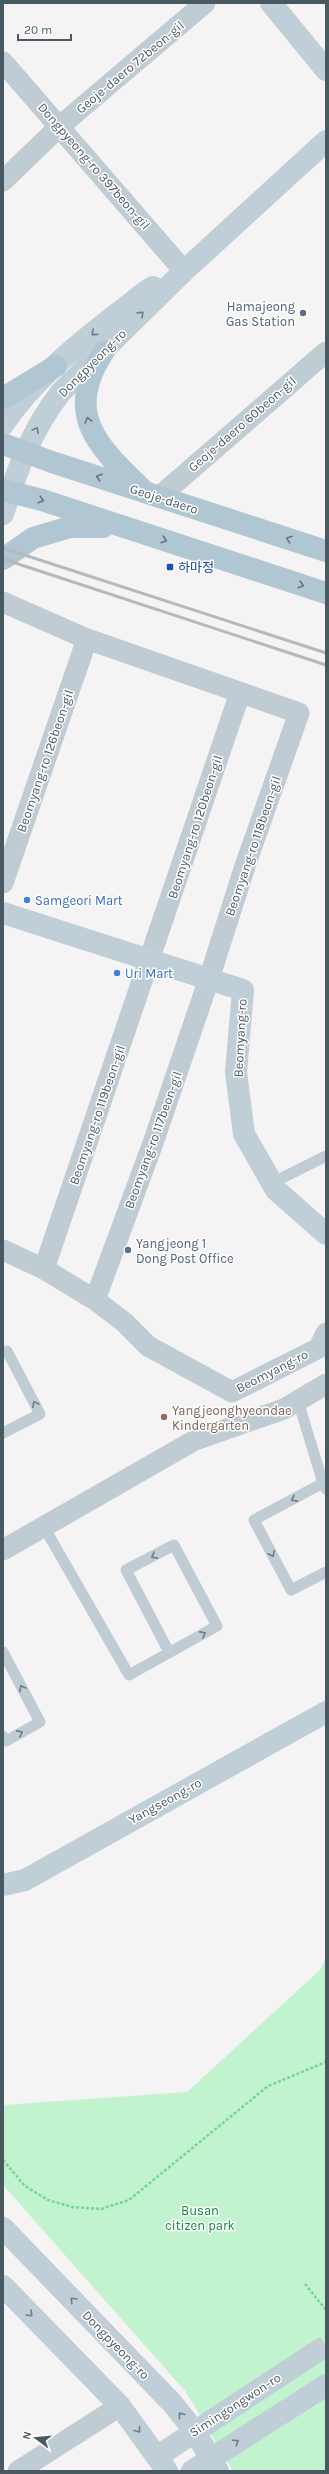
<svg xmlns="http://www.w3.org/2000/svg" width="329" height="2474" viewBox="0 0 329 2474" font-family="Karla,'Noto Sans KR',sans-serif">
  <rect width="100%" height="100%" fill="#f5f3f3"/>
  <path fill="#c0f3ce" d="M326,1957V2471H233L186,2392L3,2185V2105L187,2092L320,1970Z"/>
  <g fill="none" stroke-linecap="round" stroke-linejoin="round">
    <path stroke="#cacccf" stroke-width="22" stroke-dasharray="22 11" stroke-linecap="butt" d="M313,2354L326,2346"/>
    <path stroke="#75d59a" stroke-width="2.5" stroke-dasharray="3 2" stroke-linecap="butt" d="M3,2160L25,2186L48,2200L72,2207L101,2209L129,2200L268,2086L326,2062
      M305,2284L326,2310"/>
    <path stroke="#c0ccd3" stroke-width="11" d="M272,1183L326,1156
      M3,1353L7,1351L40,1414L3,1433
      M298,1401L323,1483
      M326,1489L323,1483L254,1520L291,1590L326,1572
      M44,1527L129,1675L217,1626L174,1545L126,1570L169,1652
      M3,1652L40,1722L6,1741L3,1736"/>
    <path stroke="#c0ccd3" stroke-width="21" d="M3,62L184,271
      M3,181L60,126L205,3
      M159,497L326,352
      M3,602L87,639L299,713L245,866L209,979L153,1143L95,1300
      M3,883L87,639
      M3,1250L44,1269L95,1300L124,1322L148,1346L232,1392L319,1348L326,1333
      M44,1269L240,693
      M3,1550L195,1440L284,1409L326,1384
      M18,2471L120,2406"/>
    <path stroke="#c0ced7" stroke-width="22" d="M271,3L326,70
      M3,425C32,381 77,345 118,313C130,305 140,294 153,287
      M3,514C17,470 32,429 61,392L184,271L326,141
      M3,913L243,990L236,1072L244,1134L276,1190L326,1234
      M3,1885L25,1880L326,1712
      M3,2228L173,2404L195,2432L218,2471
      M3,2286L120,2406L167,2471
      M158,2456L313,2354
      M192,2471L326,2385"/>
    <path stroke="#b1c6d3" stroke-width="22" d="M104,351C63,414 97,446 143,490
      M3,398L56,366
      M3,444L52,462L326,551
      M3,490L42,500L326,593
      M3,559L33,538L70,527H103"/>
    <path stroke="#b4b9bd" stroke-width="3" d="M3,548L326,653
      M3,559L326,665"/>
  </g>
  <defs><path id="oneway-chevron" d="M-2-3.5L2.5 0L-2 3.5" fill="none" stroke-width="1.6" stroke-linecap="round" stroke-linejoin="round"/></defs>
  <g stroke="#6d7c85">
    <use href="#oneway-chevron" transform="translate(141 314) rotate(-44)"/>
    <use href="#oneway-chevron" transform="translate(94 333) rotate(139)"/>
    <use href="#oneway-chevron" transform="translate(36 430) rotate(-63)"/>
    <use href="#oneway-chevron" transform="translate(73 2300) rotate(-134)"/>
    <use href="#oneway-chevron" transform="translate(30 2314) rotate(46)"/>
    <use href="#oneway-chevron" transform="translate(181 2415) rotate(-128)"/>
    <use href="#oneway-chevron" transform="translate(138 2430) rotate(52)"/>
    <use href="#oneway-chevron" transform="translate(236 2442) rotate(-34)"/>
  </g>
  <g stroke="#63747e">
    <use href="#oneway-chevron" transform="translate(88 420) rotate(-105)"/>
    <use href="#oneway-chevron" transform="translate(99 477) rotate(-162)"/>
    <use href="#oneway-chevron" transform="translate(41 500) rotate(16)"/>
    <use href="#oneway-chevron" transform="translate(289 539) rotate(-162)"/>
    <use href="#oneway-chevron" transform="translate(164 540) rotate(18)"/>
    <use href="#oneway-chevron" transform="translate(301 585) rotate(18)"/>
  </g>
  <g stroke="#6d7c84">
    <use href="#oneway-chevron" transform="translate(35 1404) rotate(-118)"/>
    <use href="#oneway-chevron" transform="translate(294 1499) rotate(152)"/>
    <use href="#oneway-chevron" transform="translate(272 1554) rotate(63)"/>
    <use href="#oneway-chevron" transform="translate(154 1556) rotate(152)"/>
    <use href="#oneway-chevron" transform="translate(203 1634) rotate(-28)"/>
    <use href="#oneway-chevron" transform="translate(22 1688) rotate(-118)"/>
    <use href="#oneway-chevron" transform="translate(20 1733) rotate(-29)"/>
  </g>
  <g fill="#5c6f8a" stroke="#fff" stroke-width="1.5">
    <circle cx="303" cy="313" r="4"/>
    <circle cx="128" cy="1250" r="4"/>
  </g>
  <rect fill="#1a4fb4" stroke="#fff" stroke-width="1.5" x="166" y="563" width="8" height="8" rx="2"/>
  <g fill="#3f7fe0" stroke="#fff" stroke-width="1.5">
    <circle cx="27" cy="900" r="4"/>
    <circle cx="117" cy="973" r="4"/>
  </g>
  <circle fill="#8d6e63" stroke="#fff" stroke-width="1.5" cx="164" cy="1417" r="4"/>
  <g text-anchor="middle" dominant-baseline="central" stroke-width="3" stroke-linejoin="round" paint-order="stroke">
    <g font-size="13" fill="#495962" stroke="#fff">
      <text transform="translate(130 67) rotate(-40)">Geoje-daero 72beon-gil</text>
      <text transform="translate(94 166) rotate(49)">Dongpyeong-ro 397beon-gil</text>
      <text transform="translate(92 363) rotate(-45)">Dongpyeong-ro</text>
      <text transform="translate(242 424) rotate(-41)">Geoje-daero 60beon-gil</text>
      <text transform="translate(164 499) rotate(18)">Geoje-daero</text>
      <text transform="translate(45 761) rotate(-71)">Beomyang-ro 126beon-gil</text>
      <text transform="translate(195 827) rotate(-72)">Beomyang-ro 120beon-gil</text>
      <text transform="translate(253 846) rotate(-71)">Beomyang-ro 118beon-gil</text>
      <text transform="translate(240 1038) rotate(-87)">Beomyang-ro</text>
      <text transform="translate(97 1115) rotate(-71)">Beomyang-ro 119beon-gil</text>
      <text transform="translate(153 1140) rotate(-70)">Beomyang-ro 117beon-gil</text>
      <text transform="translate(272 1371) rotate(-27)">Beomyang-ro</text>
      <text transform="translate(165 1801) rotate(-29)">Yangseong-ro</text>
      <text transform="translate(116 2345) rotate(46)">Dongpyeong-ro</text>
      <text transform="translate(235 2405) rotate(-33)">Simingongwon-ro</text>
    </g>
    <g font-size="13" fill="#4e5e75" stroke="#fff" text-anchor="end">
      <text x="295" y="306">Hamajeong<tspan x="295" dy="15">Gas Station</tspan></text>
      <text x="136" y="1243" text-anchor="start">Yangjeong 1<tspan x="136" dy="15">Dong Post Office</tspan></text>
    </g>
    <g font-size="13" fill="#164399" stroke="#fff" text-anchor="start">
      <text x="178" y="567">하마정</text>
    </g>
    <g font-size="13" fill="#366cbe" stroke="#fff" text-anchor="start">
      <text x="35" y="900">Samgeori Mart</text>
      <text x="125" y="973">Uri Mart</text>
    </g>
    <g font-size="13" fill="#785e54" stroke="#fff" text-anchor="start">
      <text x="172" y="1410">Yangjeonghyeondae<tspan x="172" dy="15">Kindergarten</tspan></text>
    </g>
    <g font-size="13" fill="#11863d" stroke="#fff">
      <text x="200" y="2210">Busan<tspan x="200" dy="15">citizen park</tspan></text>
    </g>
  </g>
  <rect width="329" height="2474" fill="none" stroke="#495962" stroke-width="8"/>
  <g transform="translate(36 2438) rotate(286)" stroke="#ffffff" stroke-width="3" paint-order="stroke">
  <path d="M0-3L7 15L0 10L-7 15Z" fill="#495962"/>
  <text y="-6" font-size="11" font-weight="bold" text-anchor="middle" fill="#495962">N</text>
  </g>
  <path d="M18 34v6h53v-6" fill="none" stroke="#495962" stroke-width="2"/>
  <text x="24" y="34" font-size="12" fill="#495962" stroke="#ffffff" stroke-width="3" paint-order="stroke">20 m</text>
</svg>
